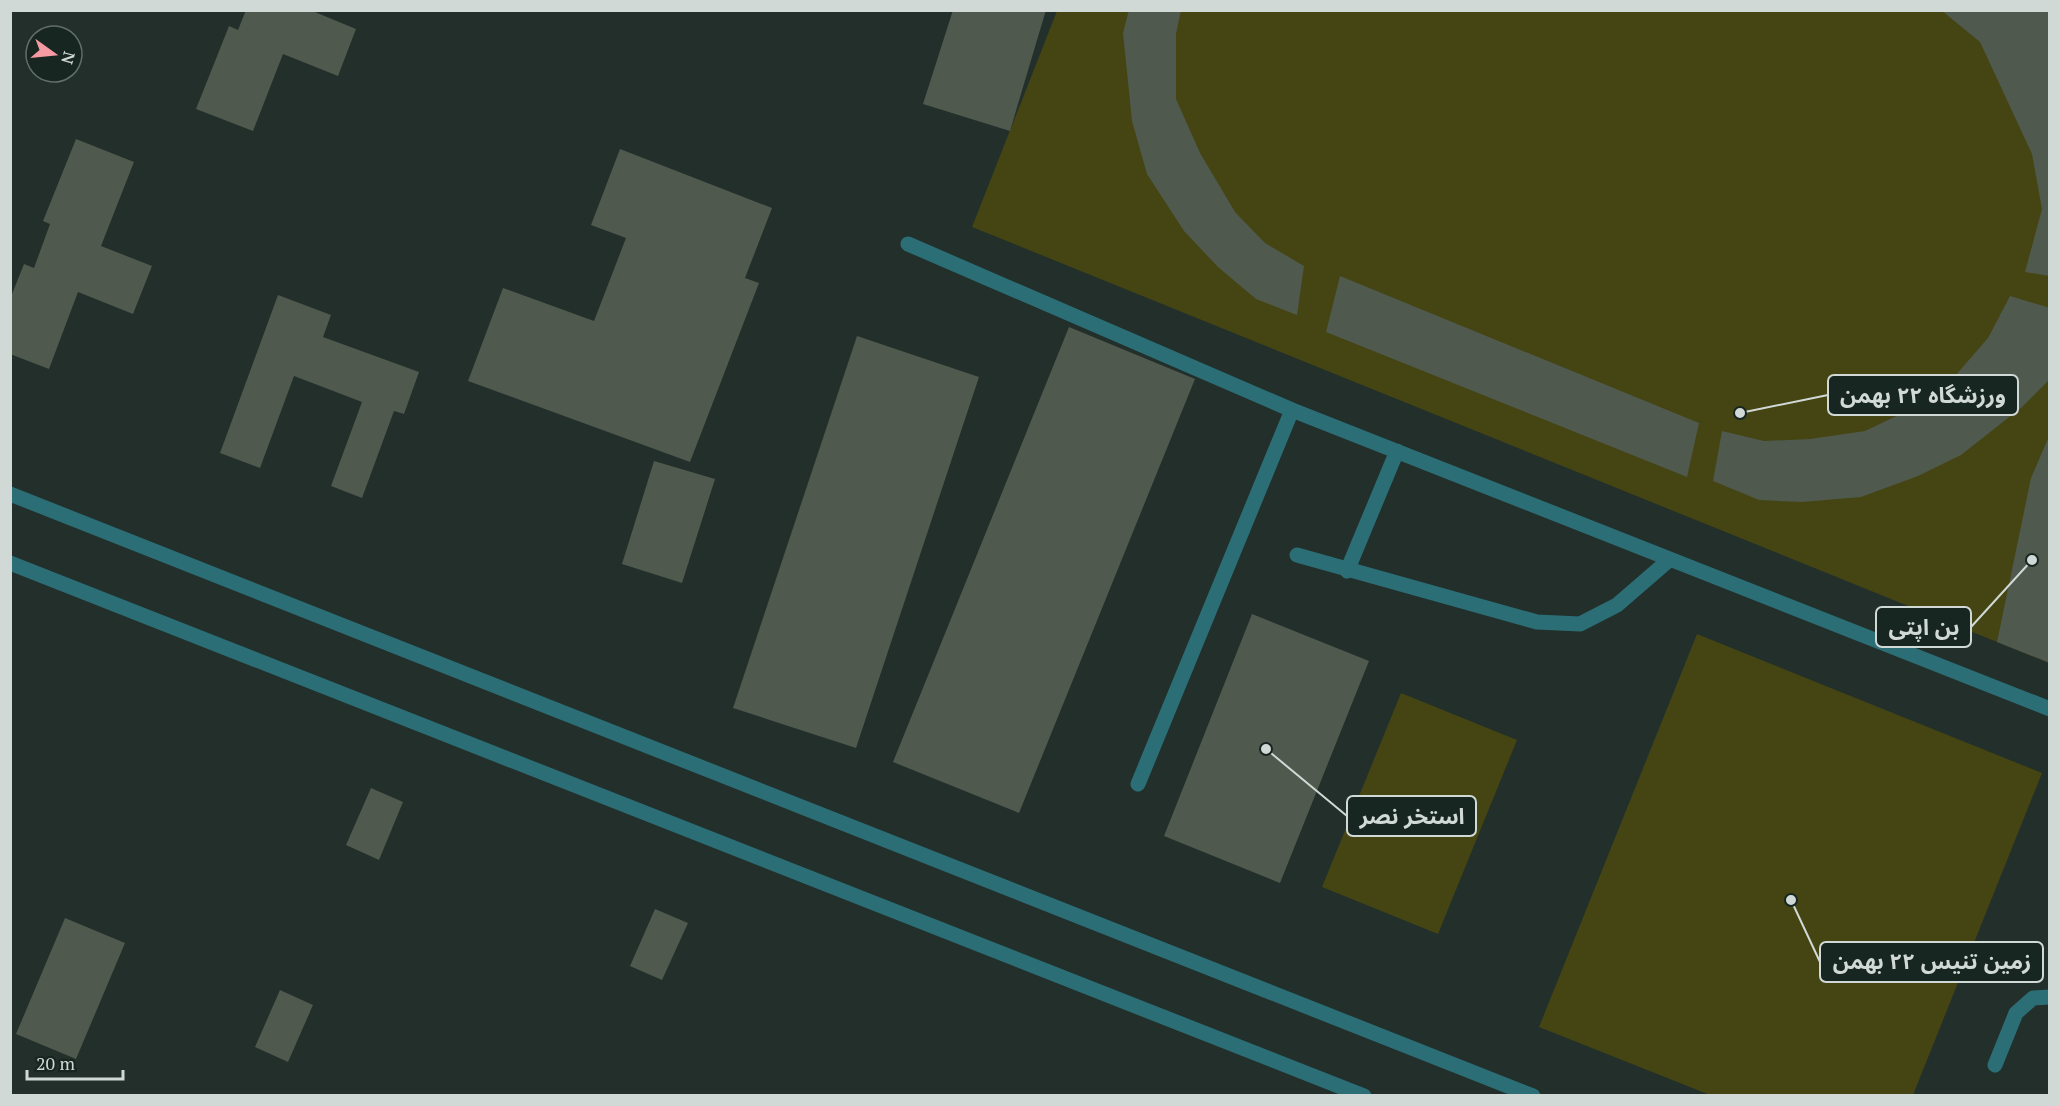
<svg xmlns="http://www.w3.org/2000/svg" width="2060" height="1106" viewBox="0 0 2060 1106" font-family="'PT Serif','Noto Sans Arabic',serif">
  <rect width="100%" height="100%" fill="#222f2b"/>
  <path fill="#444512" d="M1057,11H2049V663L972,227Z
    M1697,634L2042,773L1913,1095H1710L1539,1027Z
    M1401,693L1517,740L1438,934L1322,887Z"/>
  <path fill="#4f594e" d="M246,10H310L356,29L338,76L283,54L253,131L196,109L229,26L238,30Z
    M953,10H1046L1010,131L923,104Z
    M1129,10H1181L1176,34V99L1200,153L1235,212L1265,243L1304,266L1297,315L1256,299L1218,267L1184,231L1147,174L1132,121L1123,33Z
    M1941,10H2048L2050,13V276L2025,272L2042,209L2032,154L1980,42Z
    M76,139L134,162L101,246L152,266L133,314L78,292L49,369L10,354V299L24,264L34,268L50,224L43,221Z
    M620,149L772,208L745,278L759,283L690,462L468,381L503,288L594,321L626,238L591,225Z
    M1340,276L1699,423L1687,477L1326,332Z
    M278,295L331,315L323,337L419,372L404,414L394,411L362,498L331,486L362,402L294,376L260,468L220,453Z
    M2010,296L2050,308V379L2022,407L1961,455L1918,476L1861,497L1802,502L1759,500L1713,481L1722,431L1764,441L1810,439L1865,431L1911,409L1948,384L1988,338Z
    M1069,327L1195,379L1019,813L893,762Z
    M857,336L979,377L856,748L733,708Z
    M2050,434V663L1997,642L2031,478Z
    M654,461L715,479L682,583L622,564Z
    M1252,614L1369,661L1280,883L1164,836Z
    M371,788L403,802L379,860L346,845Z
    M655,909L688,923L662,980L630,966Z
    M65,918L125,943L76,1059L16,1034Z
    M280,990L313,1005L288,1062L255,1047Z"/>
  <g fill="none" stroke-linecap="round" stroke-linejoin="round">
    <path stroke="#2b6e76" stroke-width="15" d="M908,244L1292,410L2050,709
      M10,494L1533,1096
      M1297,555L1537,622L1580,624L1617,605L1669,560
      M10,563L1364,1096
      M1347,571L1397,451
      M1138,784L1292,410
      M1995,1065L2016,1013L2033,998L2050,997"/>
  </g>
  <path fill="none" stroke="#d1d9d6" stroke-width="2" d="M1740 413L1828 395M2032 560L1971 627M1266 749L1347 816M1791 900L1820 962"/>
  <g fill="#d1d9d6" stroke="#182622" stroke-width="2">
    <circle cx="1740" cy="413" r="6"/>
    <circle cx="2032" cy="560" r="6"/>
    <circle cx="1266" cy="749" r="6"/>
    <circle cx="1791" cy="900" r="6"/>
  </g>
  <g fill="#182622" stroke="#d1d9d6" stroke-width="2">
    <rect x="1828" y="375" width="190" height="40" rx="6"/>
    <rect x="1876" y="607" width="95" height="40" rx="6"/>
    <rect x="1347" y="796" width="129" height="40" rx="6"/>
    <rect x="1820" y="942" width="223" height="40" rx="6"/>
  </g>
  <g font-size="22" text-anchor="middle" font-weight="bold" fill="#d1d9d6">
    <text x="1923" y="403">ورزشگاه ۲۲ بهمن</text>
    <text x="1924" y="635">بن اپتی</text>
    <text x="1412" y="824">استخر نصر</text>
    <text x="1932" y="969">زمین تنیس ۲۲ بهمن</text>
  </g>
  <rect width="2060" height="1106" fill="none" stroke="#d1d9d6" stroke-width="24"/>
  <g transform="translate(54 54) rotate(105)"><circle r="28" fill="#182622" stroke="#626e6a" stroke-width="1.5"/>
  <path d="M0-4.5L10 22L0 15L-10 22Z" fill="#f49aa2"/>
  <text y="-9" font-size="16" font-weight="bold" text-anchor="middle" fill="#d1d9d6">N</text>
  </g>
  <path d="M27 1070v9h96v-9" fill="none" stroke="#d1d9d6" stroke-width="3"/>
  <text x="36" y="1070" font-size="18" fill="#d1d9d6" stroke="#182622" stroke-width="4.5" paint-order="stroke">20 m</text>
</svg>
